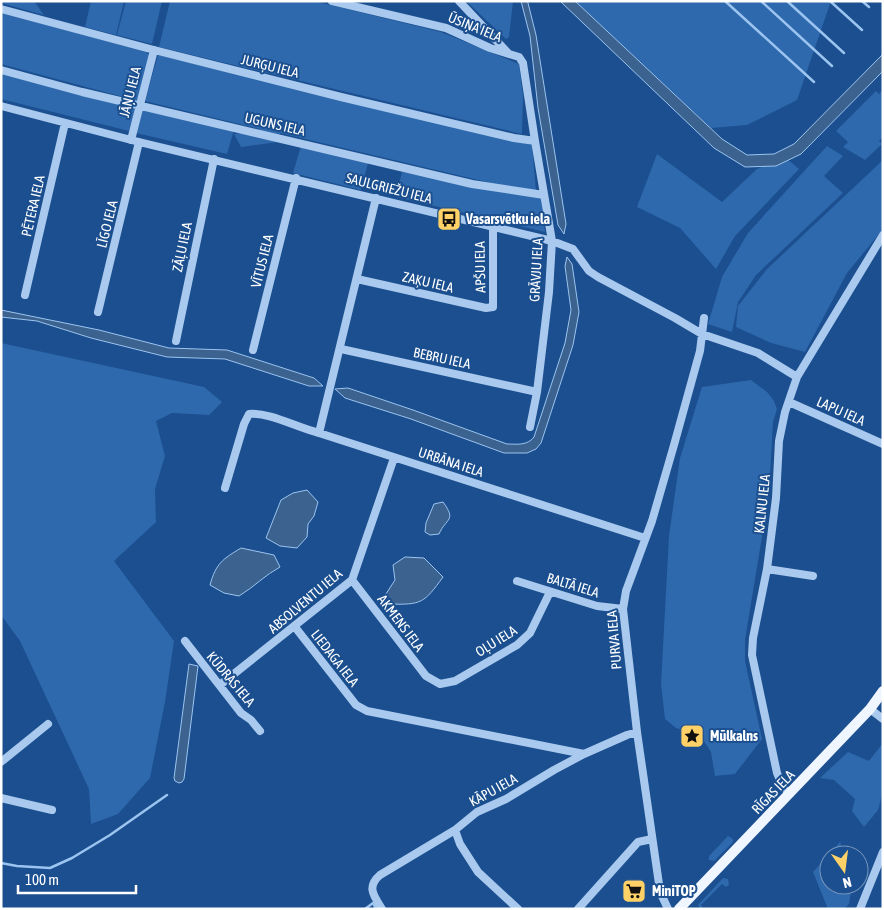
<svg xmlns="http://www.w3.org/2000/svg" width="884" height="910" viewBox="0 0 884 910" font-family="'Asap Condensed',sans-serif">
  <rect width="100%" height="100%" fill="#1b4f8f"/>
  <path fill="#2e69ad" d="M1,1H34L44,15L1,3Z
    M91,1H124L116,35L85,27Z
    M126,1H162L152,44L117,35Z
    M170,1H314L441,32L519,64L523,96L522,134L159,47Z
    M466,1H513L509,37L506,39Z
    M575,1H831L797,100L747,125L711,128Z
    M1,12L146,52L149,55L138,101L1,64Z
    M158,55L532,145L536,191L491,183L280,133L278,142L241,147L234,134L259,131L260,129L145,101Z
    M1,72L135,108L129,131L1,99Z
    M883,90V137L879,141L882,144L865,160L843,147L848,142L836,131L876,91L879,94Z
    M143,109L234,130L227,154L136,133Z
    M301,146L368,163L361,190L293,173Z
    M827,146L843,156L824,176L843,193L756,275L738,302L732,332L708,324L722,277L748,233Z
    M657,154L722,202L757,169L786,158L799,169L735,236L716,269L680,228L637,207Z
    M883,160V229L847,273L805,352L771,343L736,327L738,306L767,269Z
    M402,172L541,198L545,232L396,197Z
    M1,343L204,387L222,402L209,415L172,413L156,421L165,456L155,489L156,522L114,561L174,641L165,702L150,778L118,814L91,824L89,789L20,641L1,615Z
    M751,380L767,392L774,401L777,409L773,422L769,494L745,640V661L762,739L735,774L715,776L711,752L700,735L676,728L665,719L661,684L669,536L680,458L702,387Z
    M882,744L883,791L878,810L864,827L852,811L855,799L834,780L820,778L848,752L869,761Z
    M728,836L733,839V842L714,861L709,860V856Z
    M840,842L844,855H829V885H852L849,904L844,909H828L813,872Z
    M723,878L728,879L729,885L726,887L722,884L701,905L704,909H700L698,905Z"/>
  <path fill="#3c6290" stroke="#9cc4f0" d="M521,1H527L528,3L536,35L566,224L564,234L558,225L538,108L530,36Z
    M560,1H575L722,139L747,155L774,154L794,144L883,54V71L801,154L776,166L745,167L714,148Z
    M567,257L572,264L579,312L573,345L541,443L536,449L527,453H504L411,419L345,398L335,389L348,388L413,410L507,444C517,444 527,446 534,437L565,343L571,310L565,266Z
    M1,310L99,330L169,348L227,350L314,378L323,386H309L225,359L167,357L91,338L37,321L1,317Z
    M307,490L318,502L314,516L308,524L307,537L297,548L280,546L266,538L281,500L293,493Z
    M443,502C457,521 446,518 439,534L430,535L425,532L426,523L434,504Z
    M241,548L274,555L280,567C265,575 254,587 239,596L224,593L210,585C216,563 223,559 241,548Z
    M405,557L424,558L443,577C424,603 422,605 389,604L384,597L395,580L393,565Z
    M189,664L198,666L184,779L182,782L179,783L175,781L174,778Z"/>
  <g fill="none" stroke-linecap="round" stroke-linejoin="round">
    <path stroke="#9cc4f0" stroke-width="2.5" d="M725,1L814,82
      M761,1L832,66
      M787,1L844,53
      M830,1L862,30
      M862,1L869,7
      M1,863L17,866L50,868L72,858L110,835L167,795
      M365,909L373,903L376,909"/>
    <path stroke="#a9c9ee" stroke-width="8" d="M332,1L446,28L490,48L519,57L523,63L535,141L552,241L549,292L537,392L530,427
      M459,1L508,53
      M1,9L154,50L341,97L514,138L535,141
      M1,70L82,92L472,184L544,195
      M1,106L139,142L552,241L573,249L589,271L598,277L675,318L702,334L758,353L797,377
      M131,140L154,50
      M357,279L486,308L493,307V226
      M25,295L65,123
      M98,312L139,142
      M176,341L214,159
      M341,349L537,392
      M253,350L296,178
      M789,402L883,444
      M319,433L376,198
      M225,488L244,424L249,414C269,412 298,428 319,433L645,538
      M767,569L813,576
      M352,580L426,676L440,684L455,681L517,645L530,633L550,592
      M517,581L597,606L623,609
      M295,627L356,705L367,711L584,754
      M185,641L241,713L251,720L260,731
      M220,685L352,580L394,458
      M870,709L883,719
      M1,762L48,724
      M790,794L783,787L777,773L752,655L753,638L767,569L776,498L779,441L785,412L797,377L883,235
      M1,798L52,810
      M455,830L460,844L478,872L518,909
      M382,909C374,896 366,887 380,875L455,830L477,812L506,799L554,770L584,754L627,735L637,732
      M578,909L638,842L652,839
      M668,909L662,896L659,884L637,732L623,609L626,591L652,521L674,445L700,351L704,318
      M860,909L883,852"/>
    <path stroke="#f0f6ff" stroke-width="10" d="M679,909L870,709L883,691"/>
  </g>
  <defs>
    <g id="bus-square" transform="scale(1.25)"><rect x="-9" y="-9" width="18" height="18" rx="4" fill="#ffd166" stroke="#1b4f8f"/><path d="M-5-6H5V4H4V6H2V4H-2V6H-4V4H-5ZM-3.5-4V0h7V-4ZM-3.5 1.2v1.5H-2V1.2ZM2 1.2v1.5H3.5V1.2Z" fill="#111"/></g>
    <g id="sight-square" transform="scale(1.25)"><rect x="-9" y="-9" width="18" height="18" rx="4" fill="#ffd166" stroke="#1b4f8f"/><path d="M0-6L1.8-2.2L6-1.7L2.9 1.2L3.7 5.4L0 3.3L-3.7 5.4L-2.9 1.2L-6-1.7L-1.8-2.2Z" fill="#111"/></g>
    <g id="supermarket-square" transform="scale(1.25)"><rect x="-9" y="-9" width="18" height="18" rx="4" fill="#ffd166" stroke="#1b4f8f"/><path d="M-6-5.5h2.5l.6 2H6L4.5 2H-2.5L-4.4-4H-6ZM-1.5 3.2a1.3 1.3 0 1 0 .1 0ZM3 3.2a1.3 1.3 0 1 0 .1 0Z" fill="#111"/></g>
  </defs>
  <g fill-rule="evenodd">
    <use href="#bus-square" x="449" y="219"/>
    <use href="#sight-square" x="692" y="736"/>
    <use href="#supermarket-square" x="634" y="891"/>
  </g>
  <g text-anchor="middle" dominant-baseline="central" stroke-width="4" stroke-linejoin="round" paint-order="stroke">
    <g font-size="14" fill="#fff" stroke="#1b4f8f">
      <text transform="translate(475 27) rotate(22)">ŪSIŅA IELA</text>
      <text transform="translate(270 66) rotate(14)">JURĢU IELA</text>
      <text transform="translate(130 92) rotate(-76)">JĀŅU IELA</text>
      <text transform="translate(275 124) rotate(13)">UGUNS IELA</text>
      <text transform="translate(389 188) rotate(14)">SAULGRIEŽU IELA</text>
      <text transform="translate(33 206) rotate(-77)">PĒTERA IELA</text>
      <text transform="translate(107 224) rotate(-76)">LĪGO IELA</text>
      <text transform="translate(182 247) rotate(-78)">ZĀĻU IELA</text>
      <text transform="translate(262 261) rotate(-76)">VĪTUS IELA</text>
      <text transform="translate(480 267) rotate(-91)">APŠU IELA</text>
      <text transform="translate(536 270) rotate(-87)">GRĀVJU IELA</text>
      <text transform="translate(428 282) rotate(13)">ZAĶU IELA</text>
      <text transform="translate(442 358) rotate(12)">BEBRU IELA</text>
      <text transform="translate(841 411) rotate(24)">LAPU IELA</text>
      <text transform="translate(451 462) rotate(18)">URBĀNA IELA</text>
      <text transform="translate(762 504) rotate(-84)">KALNU IELA</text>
      <text transform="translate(573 585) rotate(17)">BALTĀ IELA</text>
      <text transform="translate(305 601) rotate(-40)">ABSOLVENTU IELA</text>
      <text transform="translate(401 623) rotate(53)">AKMENS IELA</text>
      <text transform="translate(614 640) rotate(-95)">PURVA IELA</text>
      <text transform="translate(496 641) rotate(-32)">OĻU IELA</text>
      <text transform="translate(335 658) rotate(52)">LIEDAGA IELA</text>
      <text transform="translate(231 679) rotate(50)">KŪDRAS IELA</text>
      <text transform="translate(493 790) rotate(-29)">KĀPU IELA</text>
      <text transform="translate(773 792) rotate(-46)">RĪGAS IELA</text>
    </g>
    <g font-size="14" font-weight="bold" fill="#fff" stroke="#1b4f8f" text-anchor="start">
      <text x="466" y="219">Vasarsvētku iela</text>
      <text x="710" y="736">Mūlkalns</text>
      <text x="652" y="891">MiniTOP</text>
    </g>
  </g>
  <rect width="884" height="910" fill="none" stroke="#ffffff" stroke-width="5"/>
  <g transform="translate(844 870) rotate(166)"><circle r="24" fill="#1b4f8f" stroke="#7695bc"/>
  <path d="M0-4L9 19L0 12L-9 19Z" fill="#ffd166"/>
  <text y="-8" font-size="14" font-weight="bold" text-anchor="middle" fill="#ffffff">N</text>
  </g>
  <path d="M18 885v8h118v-8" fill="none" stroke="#ffffff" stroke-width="2.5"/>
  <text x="25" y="885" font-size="15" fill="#ffffff" stroke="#1b4f8f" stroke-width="4" paint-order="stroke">100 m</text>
</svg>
